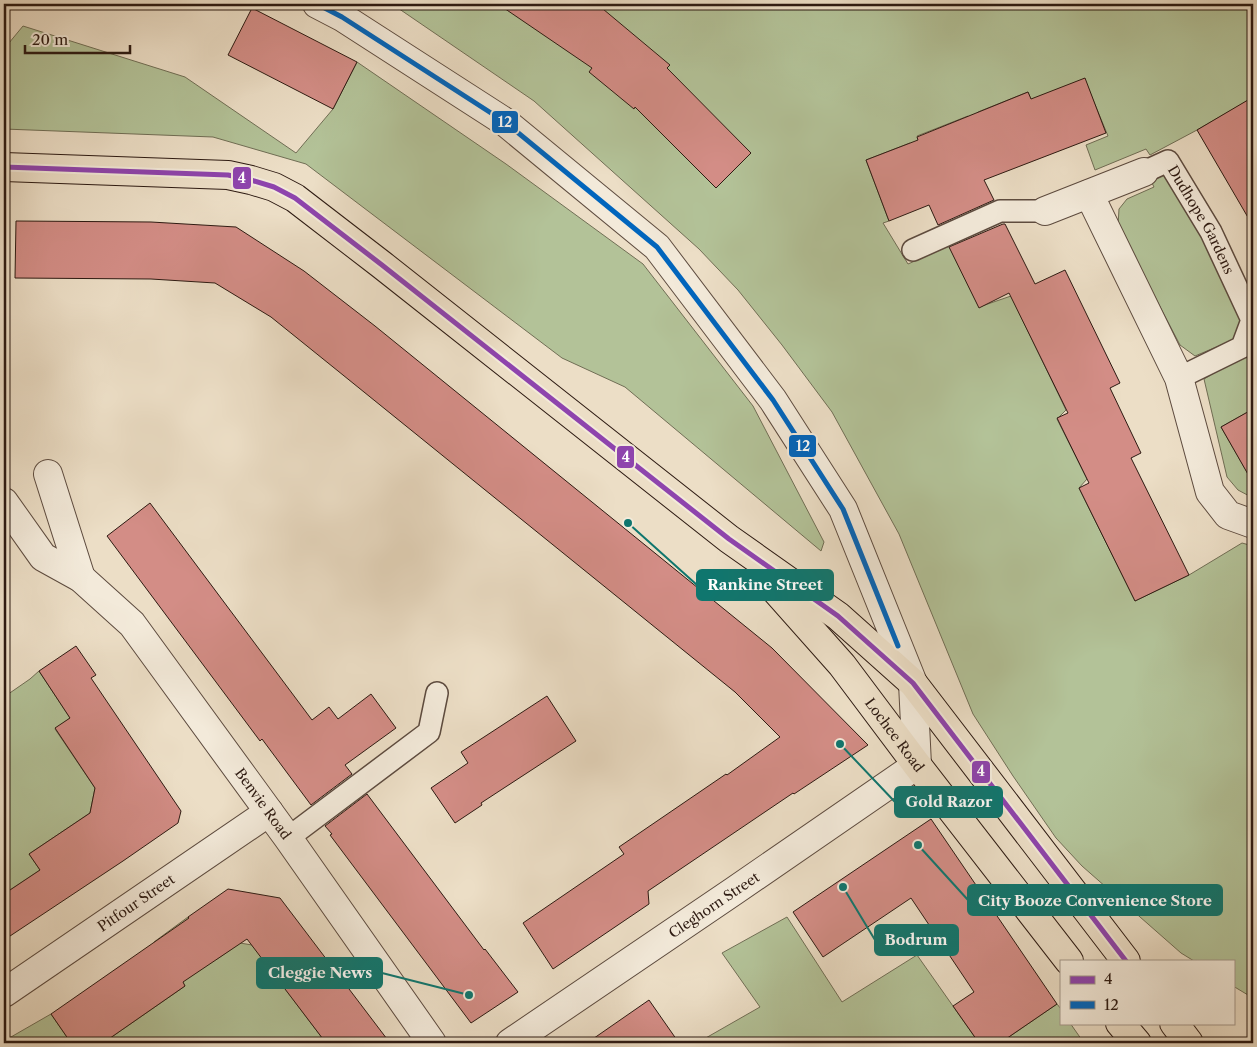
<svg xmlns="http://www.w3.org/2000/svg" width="1257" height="1047" viewBox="0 0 1257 1047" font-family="'Libre Caslon Text',serif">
  <rect width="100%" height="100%" fill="#ecdec6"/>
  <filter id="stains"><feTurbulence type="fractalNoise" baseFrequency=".004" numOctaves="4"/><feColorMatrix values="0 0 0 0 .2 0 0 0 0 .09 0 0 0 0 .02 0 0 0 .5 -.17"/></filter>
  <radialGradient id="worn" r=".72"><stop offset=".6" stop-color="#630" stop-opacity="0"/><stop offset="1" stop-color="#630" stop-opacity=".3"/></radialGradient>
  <path fill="#b3c298" stroke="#706e55" d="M392,4H1253V106L1249,100L1197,130L1150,155L1146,149L1095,170L1086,145L1108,136L1084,78L1052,153L1028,92L978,112L999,165L988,167L968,116L917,136L941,197L910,143L866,160L889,221L883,223L908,264L949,246L979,307L1011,296L1066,410L1057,419L1087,479L1079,488L1135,601L1189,575L1242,543L1253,546V998L1233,986V961H1194L1181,953L1082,866L1056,838L1013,776L973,714L899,534L832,412L782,345L738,290L699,249L534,101Z
    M23,26L185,77L296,153L333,109L357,62L506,164L643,264L753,406L824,542L821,551L625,387L562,358L306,164L213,137L4,129V49Z
    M1158,172L1168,174L1202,236L1242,323L1233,340L1195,356L1180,345L1118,226L1119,209L1127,199L1154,187L1150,179Z
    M1253,350V409L1221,427L1251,479H1253V498L1238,490L1227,477L1204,379Z
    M39,671L70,718L55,729L95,788L90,813L29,854L40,870L4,894V697L30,679Z
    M188,917L217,959L240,943L252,945L326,1043H103L185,986L154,942Z
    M787,917L842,1002L917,955L979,1043H708L704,1039L760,1007L722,953Z
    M1057,1004L1061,1009V1023H1070L1084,1043H1000Z
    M51,1014L71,1043H4V1041Z"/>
  <path fill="#d38d86" stroke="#2d1a12" d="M498,4H597L670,65L667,68L751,153L716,188L635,107L634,109L589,72L592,68Z
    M252,8L357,62L333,109L228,55Z
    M1085,78L1106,133L984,180L994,200L938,225L929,205L889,221L866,160L918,140L917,137L1028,92L1031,99Z
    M1253,97V226L1197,130Z
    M16,221L151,222L236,227L304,271L375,326L772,648L868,745L794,794L793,793L648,891L649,904L553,969L523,923L624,854L619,847L726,774L727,775L780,737L735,692L338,371L271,317L215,283L151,279L15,278Z
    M1003,224H1005L1035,284L1065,270L1120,383L1110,388L1141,453L1131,458L1189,575L1135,601L1079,488L1089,483L1057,418L1068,413L1009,293L979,308L949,247Z
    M1253,409V483L1221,427Z
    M150,503L312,720L329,707L338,719L371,694L396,728L345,765L352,774L311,805L262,739L260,741L107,536Z
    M76,646L96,675L91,678L181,811L178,823L123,861L4,940V894L40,870L29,854L90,813L95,788L55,728L70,718L39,671Z
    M547,696L576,741L481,803L482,805L455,823L431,788L468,763L461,752Z
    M367,794L484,950L485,949L518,992L471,1023L330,835L332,834L325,826Z
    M931,819L1057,1004L1000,1043H979L953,1006L974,992L911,898L823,957L793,912Z
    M228,889L280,898L390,1043H326L247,939L183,982L185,986L103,1043H71L51,1014L189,918L188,917Z
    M649,1000L679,1043H587Z"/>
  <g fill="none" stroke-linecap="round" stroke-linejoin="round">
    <g stroke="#5d4b3f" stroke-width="24">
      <g id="service">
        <path id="s1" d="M1144,172L1168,161L1211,232L1252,320L1242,347L1179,378"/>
        <path d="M913,250L1000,211H1045"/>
        <path d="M288,838L429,732L437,693"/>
      </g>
    </g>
    <g stroke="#5d4b3f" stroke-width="30">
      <g id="minor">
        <path d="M317,4L342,17L505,122L657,247L773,400L843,509L913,683L917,765L734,891L510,1043"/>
        <path d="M1089,194L1179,378L1210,492L1228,515L1253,524"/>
        <path d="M1045,211L1144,172"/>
        <path d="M48,474L81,578"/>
        <path id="s2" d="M4,502L43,557L81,578L132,624L288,838L432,1043"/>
        <path id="s3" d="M4,993L269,812"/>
      </g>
    </g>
    <g stroke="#2d1a12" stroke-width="30">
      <g id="primary">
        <path d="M4,167L228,175L251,180L274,187L295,198L382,265L729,539L838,616L913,683L1126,961"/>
        <path id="s4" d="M762,575L842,665L917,765L1069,961"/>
        <path d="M1120,1023L1137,1043"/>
        <path d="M1174,1023L1189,1043"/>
      </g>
    </g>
    <use href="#service" stroke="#f3eada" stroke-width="21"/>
    <use href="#minor" stroke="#f3eada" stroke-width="28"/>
    <use href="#primary" stroke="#ecdec6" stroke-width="28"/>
    <g stroke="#f3eada" stroke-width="9">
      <path id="bus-1" d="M4,167L228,175L251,180L274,187L295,198L382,265L729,539L838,616L913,683L1126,961"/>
    </g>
    <g stroke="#f3eada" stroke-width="9">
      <path id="bus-2" d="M317,4L342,17L505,122L657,247L773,400L843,509L898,646"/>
    </g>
    <use href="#bus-1" stroke="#8e44ad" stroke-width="5"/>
    <use href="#bus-2" stroke="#0065bd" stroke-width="5"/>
  </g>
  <g text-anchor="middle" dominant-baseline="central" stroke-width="5" stroke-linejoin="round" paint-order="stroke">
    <g font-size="14" fill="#2d1a12" stroke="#f3eada">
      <text stroke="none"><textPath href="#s1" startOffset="94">Dudhope Gardens</textPath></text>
      <text stroke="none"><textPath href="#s4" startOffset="208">Lochee Road</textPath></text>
      <text stroke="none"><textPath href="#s2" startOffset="402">Benvie Road</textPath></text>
      <text stroke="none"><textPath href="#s3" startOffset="160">Pitfour Street</textPath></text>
      <text transform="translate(714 905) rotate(-34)">Cleghorn Street</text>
    </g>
  </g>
  <path fill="none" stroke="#0f766e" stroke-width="2" d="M628 523L697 585M840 744L895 802M918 845L968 900M843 887L875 940M469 995L382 973"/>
  <g fill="#0f766e" stroke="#f3eada" stroke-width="2">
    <circle cx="628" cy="523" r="5"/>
    <circle cx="840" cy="744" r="5"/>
    <circle cx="918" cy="845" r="5"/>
    <circle cx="843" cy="887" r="5"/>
    <circle cx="469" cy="995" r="5"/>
  </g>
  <g fill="#0f766e" stroke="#0f766e" stroke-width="2">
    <rect x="697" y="570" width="136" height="30" rx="5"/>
    <rect x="895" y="787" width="107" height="30" rx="5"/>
    <rect x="968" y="885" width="254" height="30" rx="5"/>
    <rect x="875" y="925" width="83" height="30" rx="5"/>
    <rect x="257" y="958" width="125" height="30" rx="5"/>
  </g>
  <g font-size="15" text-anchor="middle" font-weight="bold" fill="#fff">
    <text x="765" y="590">Rankine Street</text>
    <text x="949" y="807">Gold Razor</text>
    <text x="1095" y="906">City Booze Convenience Store</text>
    <text x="916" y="945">Bodrum</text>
    <text x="320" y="978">Cleggie News</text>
  </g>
  <g stroke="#f3eada" stroke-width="2">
    <rect x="491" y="110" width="28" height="24" rx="5" fill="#0065bd"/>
    <rect x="232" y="166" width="20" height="24" rx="5" fill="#8e44ad"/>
    <rect x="788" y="434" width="29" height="24" rx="5" fill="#0065bd"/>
    <rect x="616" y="445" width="19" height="24" rx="5" fill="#8e44ad"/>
    <rect x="971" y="760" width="20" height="24" rx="5" fill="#8e44ad"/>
  </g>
  <g font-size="14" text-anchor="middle" font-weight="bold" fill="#fff">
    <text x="505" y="127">12</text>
    <text x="242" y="183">4</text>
    <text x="803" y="451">12</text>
    <text x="626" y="462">4</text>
    <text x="981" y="776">4</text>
  </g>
  <rect width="1257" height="1047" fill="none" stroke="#ecdec6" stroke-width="20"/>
  <rect x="5" y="5" width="1247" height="1037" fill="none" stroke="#2d1a12" stroke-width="2.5"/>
  <rect x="10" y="10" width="1237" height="1027" fill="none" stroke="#2d1a12"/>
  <rect x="1060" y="960" width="175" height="65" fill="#f3eada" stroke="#a4978a"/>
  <rect x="1070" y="976" width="25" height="8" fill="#8e44ad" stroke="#a4978a"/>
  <text x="1104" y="984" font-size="15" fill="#2d1a12">4</text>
  <rect x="1070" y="1001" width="25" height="8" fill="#0065bd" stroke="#a4978a"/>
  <text x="1104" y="1010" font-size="15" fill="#2d1a12">12</text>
  <path d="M25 45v8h105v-8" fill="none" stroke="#2d1a12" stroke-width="2.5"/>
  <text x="32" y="45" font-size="15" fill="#2d1a12" stroke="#f3eada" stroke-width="4" paint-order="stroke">20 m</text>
  <rect width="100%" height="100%" filter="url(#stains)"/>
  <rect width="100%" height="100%" fill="url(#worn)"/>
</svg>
